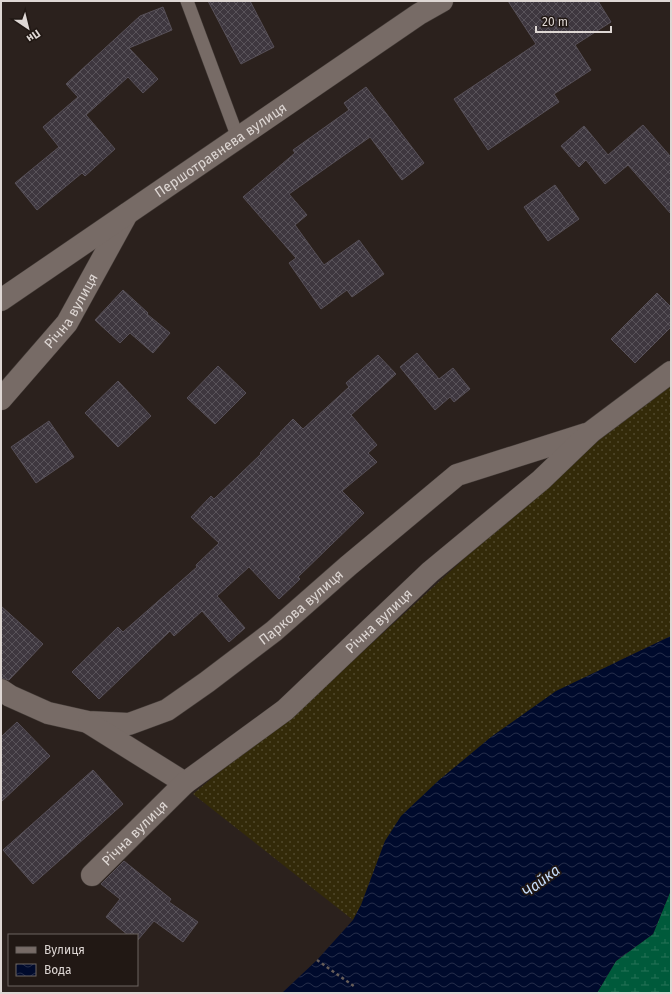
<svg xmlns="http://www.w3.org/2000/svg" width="672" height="994" viewBox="0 0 672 994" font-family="'Fira Sans',sans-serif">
  <defs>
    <pattern id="wetland-marsh" width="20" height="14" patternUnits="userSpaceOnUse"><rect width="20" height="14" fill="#005a3b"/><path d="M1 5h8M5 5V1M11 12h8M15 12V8" fill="none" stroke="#257156"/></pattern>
    <pattern id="sand-dots" width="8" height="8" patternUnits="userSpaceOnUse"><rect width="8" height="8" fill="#332a09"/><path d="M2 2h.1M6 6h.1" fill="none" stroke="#50482c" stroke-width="1.8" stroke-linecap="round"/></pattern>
    <pattern id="water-waves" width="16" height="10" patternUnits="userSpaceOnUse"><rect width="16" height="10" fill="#000a2c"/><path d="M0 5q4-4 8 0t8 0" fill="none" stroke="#252d4a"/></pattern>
    <pattern id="building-cross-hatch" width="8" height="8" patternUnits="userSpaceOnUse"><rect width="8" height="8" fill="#3e373f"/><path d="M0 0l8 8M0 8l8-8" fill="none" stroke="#59535a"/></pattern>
  </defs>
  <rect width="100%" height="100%" fill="#2b211d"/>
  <path fill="url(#wetland-marsh)" d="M671,890V993H597L616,961L653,934Z"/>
  <path fill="url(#sand-dots)" d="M671,378V636L618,661L385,841L361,905L353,920L193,794L357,657L539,490Z"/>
  <path fill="url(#water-waves)" d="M671,636V890L653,934L616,961L597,993H282L317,960L353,920L361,905L385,841L401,816L438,781L491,737L556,691Z"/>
  <path fill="url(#building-cross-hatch)" stroke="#575058" d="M208,1H250L274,47L241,64Z
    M508,1H598L611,22L575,45L591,70L554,94L559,102L488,150L454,99L536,44Z
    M163,7L172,30L129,48L158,79L143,93L128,77L86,115L115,149L85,176L82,173L37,210L15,183L59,147L43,127L78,97L66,84L140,16Z
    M366,87L424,163L402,180L370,137L289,194L307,215L295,225L324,265L359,240L384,274L352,297L347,290L321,309L289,263L296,258L243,197L295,153L293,150L349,110L344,103Z
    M643,125L671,157V214L628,165L605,184L586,160L579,167L561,146L584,126L608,155Z
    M555,185L579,219L548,241L524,207Z
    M123,290L148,313L147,314L170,333L153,353L130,333L120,343L95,320Z
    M657,293L671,307V327L635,363L611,339Z
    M417,353L439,379L453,368L470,389L454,402L450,397L435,410L400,367Z
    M378,355L396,374L351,415L377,445L368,453L377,462L342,491L364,513L298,577L300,579L279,599L249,567L217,596L245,628L229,642L202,611L174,636L170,631L99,699L72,672L118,627L123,632L197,567L196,565L219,543L191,517L211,496L214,499L261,454L260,453L293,419L303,429L349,387L346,383Z
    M218,366L246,393L215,424L187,398Z
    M118,381L151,416L118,447L85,413Z
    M49,421L74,457L36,483L11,447Z
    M1,606L43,644L9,680L1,678Z
    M17,722L50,756L1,802V737Z
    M93,770L123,804L33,884L3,850Z
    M124,861L171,899L169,902L198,922L183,942L154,921L137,941V935H128L106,917L120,899L101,884Z"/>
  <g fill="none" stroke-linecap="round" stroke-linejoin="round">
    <g stroke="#443c38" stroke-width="14">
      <path id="service" d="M187,1L238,138"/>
    </g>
    <g stroke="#443c38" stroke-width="23">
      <g id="minor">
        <path id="s1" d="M1,399L67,323L127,214"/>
        <path id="s2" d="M1,690L10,696L48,713L88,722L129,724L167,710L207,682L274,631L348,566L457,475L586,434"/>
        <path d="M89,723L185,783"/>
        <path id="s3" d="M92,875L185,783L285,710L430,572L541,480L591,432L671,372"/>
      </g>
    </g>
    <g stroke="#443c38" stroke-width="23">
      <g id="tertiary">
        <path id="s4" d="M1,300L419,14L442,1"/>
      </g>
    </g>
    <path stroke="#665d59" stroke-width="2.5" stroke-dasharray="3 3" stroke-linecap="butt" d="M317,960L355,987"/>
    <use href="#service" stroke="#776b66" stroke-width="13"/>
    <use href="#minor" stroke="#776b66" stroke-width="22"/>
    <use href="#tertiary" stroke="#776b66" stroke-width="22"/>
  </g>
  <g text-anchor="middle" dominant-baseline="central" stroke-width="3.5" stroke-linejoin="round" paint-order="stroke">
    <g font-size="14" fill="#ded7d4" stroke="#211814">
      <text stroke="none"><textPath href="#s4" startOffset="266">Першотравнева вулиця</textPath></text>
      <text stroke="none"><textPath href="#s1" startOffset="113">Річна вулиця</textPath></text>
      <text stroke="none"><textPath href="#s2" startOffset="344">Паркова вулиця</textPath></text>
      <text stroke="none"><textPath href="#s3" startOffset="384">Річна вулиця</textPath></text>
      <text stroke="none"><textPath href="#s3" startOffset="60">Річна вулиця</textPath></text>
    </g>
    <g font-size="15" font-style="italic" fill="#c7ddfc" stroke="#211814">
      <text transform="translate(541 881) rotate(-37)">Чайка</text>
    </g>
  </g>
  <rect width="672" height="994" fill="none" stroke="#ded7d4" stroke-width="4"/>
  <rect x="8" y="934" width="130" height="52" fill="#211814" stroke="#6d6461"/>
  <rect x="16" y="947" width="20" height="6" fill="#776b66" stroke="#6d6461"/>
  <text x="44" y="954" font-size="12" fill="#ded7d4">Вулиця</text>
  <rect x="16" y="964" width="20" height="12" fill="url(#water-waves)" stroke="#6d6461"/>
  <text x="44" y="974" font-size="12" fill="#ded7d4">Вода</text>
  <g transform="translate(28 28) rotate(145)" stroke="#211814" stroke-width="3" paint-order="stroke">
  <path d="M0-3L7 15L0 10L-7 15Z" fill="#ded7d4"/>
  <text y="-6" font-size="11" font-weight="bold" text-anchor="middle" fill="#ded7d4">Пн</text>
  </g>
  <path d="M536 26v6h75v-6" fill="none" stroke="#ded7d4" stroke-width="2"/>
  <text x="542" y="26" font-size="12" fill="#ded7d4" stroke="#211814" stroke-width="3" paint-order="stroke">20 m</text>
</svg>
